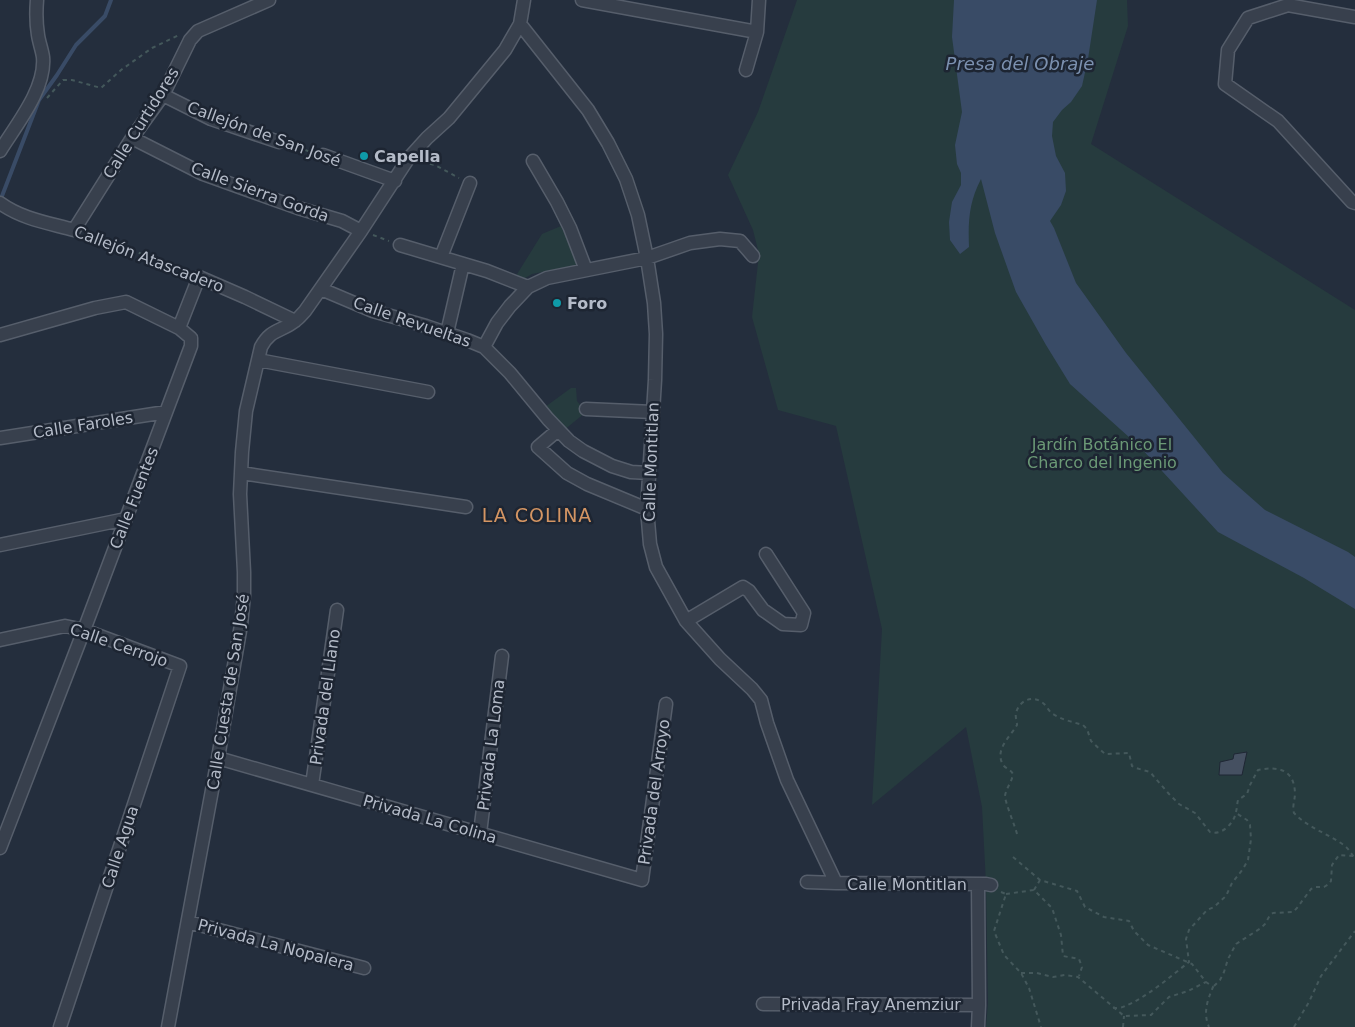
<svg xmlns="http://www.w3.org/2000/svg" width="1355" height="1027" viewBox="0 0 1355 1027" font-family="'DejaVu Sans',sans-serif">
  <rect width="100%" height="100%" fill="#242e3d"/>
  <path fill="#263b3e" d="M797,0H1127L1128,26L1091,144L1355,310V1027H986L988,1003L986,884L982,807L966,727L872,805L882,629L836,426L778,410L752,317L759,254L753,230L728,175L758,112Z
    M561,226L579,265L532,274L520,281L514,279L542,234Z
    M571,388H576L577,401L581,406L590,404L586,412L563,431L545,407Z"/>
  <path fill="#394b66" d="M954,0H1097L1088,59L1082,86L1071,102L1062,110L1053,122L1052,136L1056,156L1065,173L1066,191L1061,205L1050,221L1054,228L1076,283L1126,353L1223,473L1265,510L1348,552L1355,557V609L1304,578L1218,532L1140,447L1070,384L1046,345L1016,292L995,233L981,179C969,202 968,221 969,247L960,254L950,240L949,222L952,202L961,185V173L957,164L955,145L962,112L952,37Z"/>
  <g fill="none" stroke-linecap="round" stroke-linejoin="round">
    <path stroke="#394b66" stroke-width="4" d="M2,196L39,100L57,75L76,45L105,16L111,0"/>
  </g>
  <path fill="#455061" stroke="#1f2734" d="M1247,752L1242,775H1219L1220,762L1233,759L1234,754Z"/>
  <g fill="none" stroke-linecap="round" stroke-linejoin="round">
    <g stroke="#565e6b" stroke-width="15">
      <path id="minor" d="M582,0L757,32
        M1355,17L1288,5L1248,18L1228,50L1225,84L1278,121L1352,202L1355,203
        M520,24L588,110L608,143L626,179L638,215L647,258L654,303L656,334L655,380L647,509L650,544L656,567L686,621L720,659L752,689L761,700L767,723L787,780L836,883
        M746,70L757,32L759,0
        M163,95L211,119L279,142
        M132,138L203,174L298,208L342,221L361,231
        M0,151C16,125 46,89 43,57C42,50 39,42 38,35C36,23 36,12 37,0
        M323,155L395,181
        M533,161L557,202L570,228L586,270
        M0,203C22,219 49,223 74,230L132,138L163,95L190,40L198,31L269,0
        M400,245L487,271L528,287
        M441,257L470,183
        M321,289L373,311L426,326L467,340L484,347L510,373L548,419L569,441L583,451L612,466L631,472L649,473
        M179,328L199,277L245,297L295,321
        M447,333L463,264
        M0,335L95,308L126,302L179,328L191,338V346L84,630L0,848
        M484,347L497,323L510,306L528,287L547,278L647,258L690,243L720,239L740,241L753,256
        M258,360L428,392
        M586,409L653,412
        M558,430L538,447L567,473L587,484L647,509
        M0,438L166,412
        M241,473L466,507
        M0,545L126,519
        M686,621L743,587L749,591L763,610L783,624L801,625L804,613L766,554
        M0,640L65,626L84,630L180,666L60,1027
        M218,758L642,880L666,704
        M312,785L337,610
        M480,833L502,656
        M807,882L836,883L986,884L991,885
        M188,922L364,968
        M763,1004L979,1005
        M168,1027L218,758L241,625L244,595V572L240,494L242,452L246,411L261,347C271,328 282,332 296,320C299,318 302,314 305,311L361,231L408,159L427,138L449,118L505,50L520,24L524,0
        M978,1027L979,1005L978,884"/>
    </g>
    <path stroke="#44585b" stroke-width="2" stroke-dasharray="4 4" stroke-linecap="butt" d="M47,98L63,80H72L101,88L121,70L152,48L179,35
      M290,145L311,152
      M422,162L435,165L459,178
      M86,234L127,248L189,273
      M373,235L389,241
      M1017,834C1015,826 1005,802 1005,796C1006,788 1012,782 1013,774C1011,770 1007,769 1004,766C993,751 1010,737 1017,725C1017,721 1015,717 1016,713C1019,701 1032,694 1043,703C1047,706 1049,712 1053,714C1062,720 1073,722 1083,725L1087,729L1091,741L1105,754L1129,753L1132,766L1136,768L1150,772L1169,794L1179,804L1195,813L1210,832C1222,836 1234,823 1236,812C1237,808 1237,804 1238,800L1247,794L1250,785L1258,770C1278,766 1294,769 1295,793C1295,800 1292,806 1294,813C1308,828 1329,834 1345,846C1349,849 1351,854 1355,858
      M1013,857L1040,880L1077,891L1085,907L1104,917L1129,921L1134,931L1148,945L1192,964L1206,982L1213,987C1207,1001 1203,1013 1209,1027
      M1034,890L1040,880
      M1001,892L1006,894L994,931L1004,955L1021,973L1029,988L1041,1027
      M1006,894L1034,890L1052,908L1061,935L1063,956L1079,959L1082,967L1079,976
      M1021,973H1037L1053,977L1065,975L1078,977L1124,1016L1151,1015L1169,997L1188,991L1206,982
      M1214,986L1220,980L1224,972L1228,959L1236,944L1261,928L1265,924L1270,915L1273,913L1293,912L1297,908L1311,889L1315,887H1324L1329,884L1331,881L1332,865L1339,855L1353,856
      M1113,1008C1117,1008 1122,1008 1125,1006C1146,998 1171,976 1189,962L1186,939L1189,930L1207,910L1214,907L1226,896L1232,883L1243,869L1248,860L1251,839L1250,825L1247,820L1236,813
      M1123,1027L1124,1016
      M1294,1027L1309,1002L1321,976L1355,931"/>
    <use href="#minor" stroke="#38404d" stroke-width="12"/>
  </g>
  <g fill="#0f9aa8" stroke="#1d2532" stroke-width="2">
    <circle cx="364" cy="156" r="5"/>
    <circle cx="557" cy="303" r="5"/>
  </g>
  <g text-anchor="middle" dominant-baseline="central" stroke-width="5" stroke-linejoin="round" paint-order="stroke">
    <g font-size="16" fill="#b4bbc8" stroke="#1d2532">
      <text transform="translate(141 123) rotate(-58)">Calle Curtidores</text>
      <text transform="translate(264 134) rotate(20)">Callejón de San José</text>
      <text transform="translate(260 192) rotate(20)">Calle Sierra Gorda</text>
      <text transform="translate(149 259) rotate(21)">Callejón Atascadero</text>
      <text transform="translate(412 322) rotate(19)">Calle Revueltas</text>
      <text transform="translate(83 425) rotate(-9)">Calle Faroles</text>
      <text transform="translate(651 462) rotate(-88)">Calle Montitlan</text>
      <text transform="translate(134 498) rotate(-69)">Calle Fuentes</text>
      <text transform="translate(119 645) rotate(19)">Calle Cerrojo</text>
      <text transform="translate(228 692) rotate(-81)">Calle Cuesta de San José</text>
      <text transform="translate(325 697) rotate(-82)">Privada del Llano</text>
      <text transform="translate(491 745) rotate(-83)">Privada La Loma</text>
      <text transform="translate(654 792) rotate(-82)">Privada del Arroyo</text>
      <text transform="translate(430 819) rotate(16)">Privada La Colina</text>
      <text transform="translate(120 847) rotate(-72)">Calle Agua</text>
      <text x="907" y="884">Calle Montitlan</text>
      <text transform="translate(276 945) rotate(15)">Privada La Nopalera</text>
      <text x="871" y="1004">Privada Fray Anemziur</text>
    </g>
    <g font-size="16" font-weight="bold" fill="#b4bbc8" stroke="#1d2532" text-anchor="start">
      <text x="374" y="156">Capella</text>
      <text x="567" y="303">Foro</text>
    </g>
    <g font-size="16" fill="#6b9976" stroke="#1d2532">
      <text x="1102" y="444">Jardín Botánico El<tspan x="1102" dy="18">Charco del Ingenio</tspan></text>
    </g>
    <g font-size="18" font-style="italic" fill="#7c91b0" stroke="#1d2532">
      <text x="1020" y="63">Presa del Obraje</text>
    </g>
    <g font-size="19" letter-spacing="1" fill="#d49563" stroke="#1d2532">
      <text x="537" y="515">LA COLINA</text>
    </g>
  </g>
</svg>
